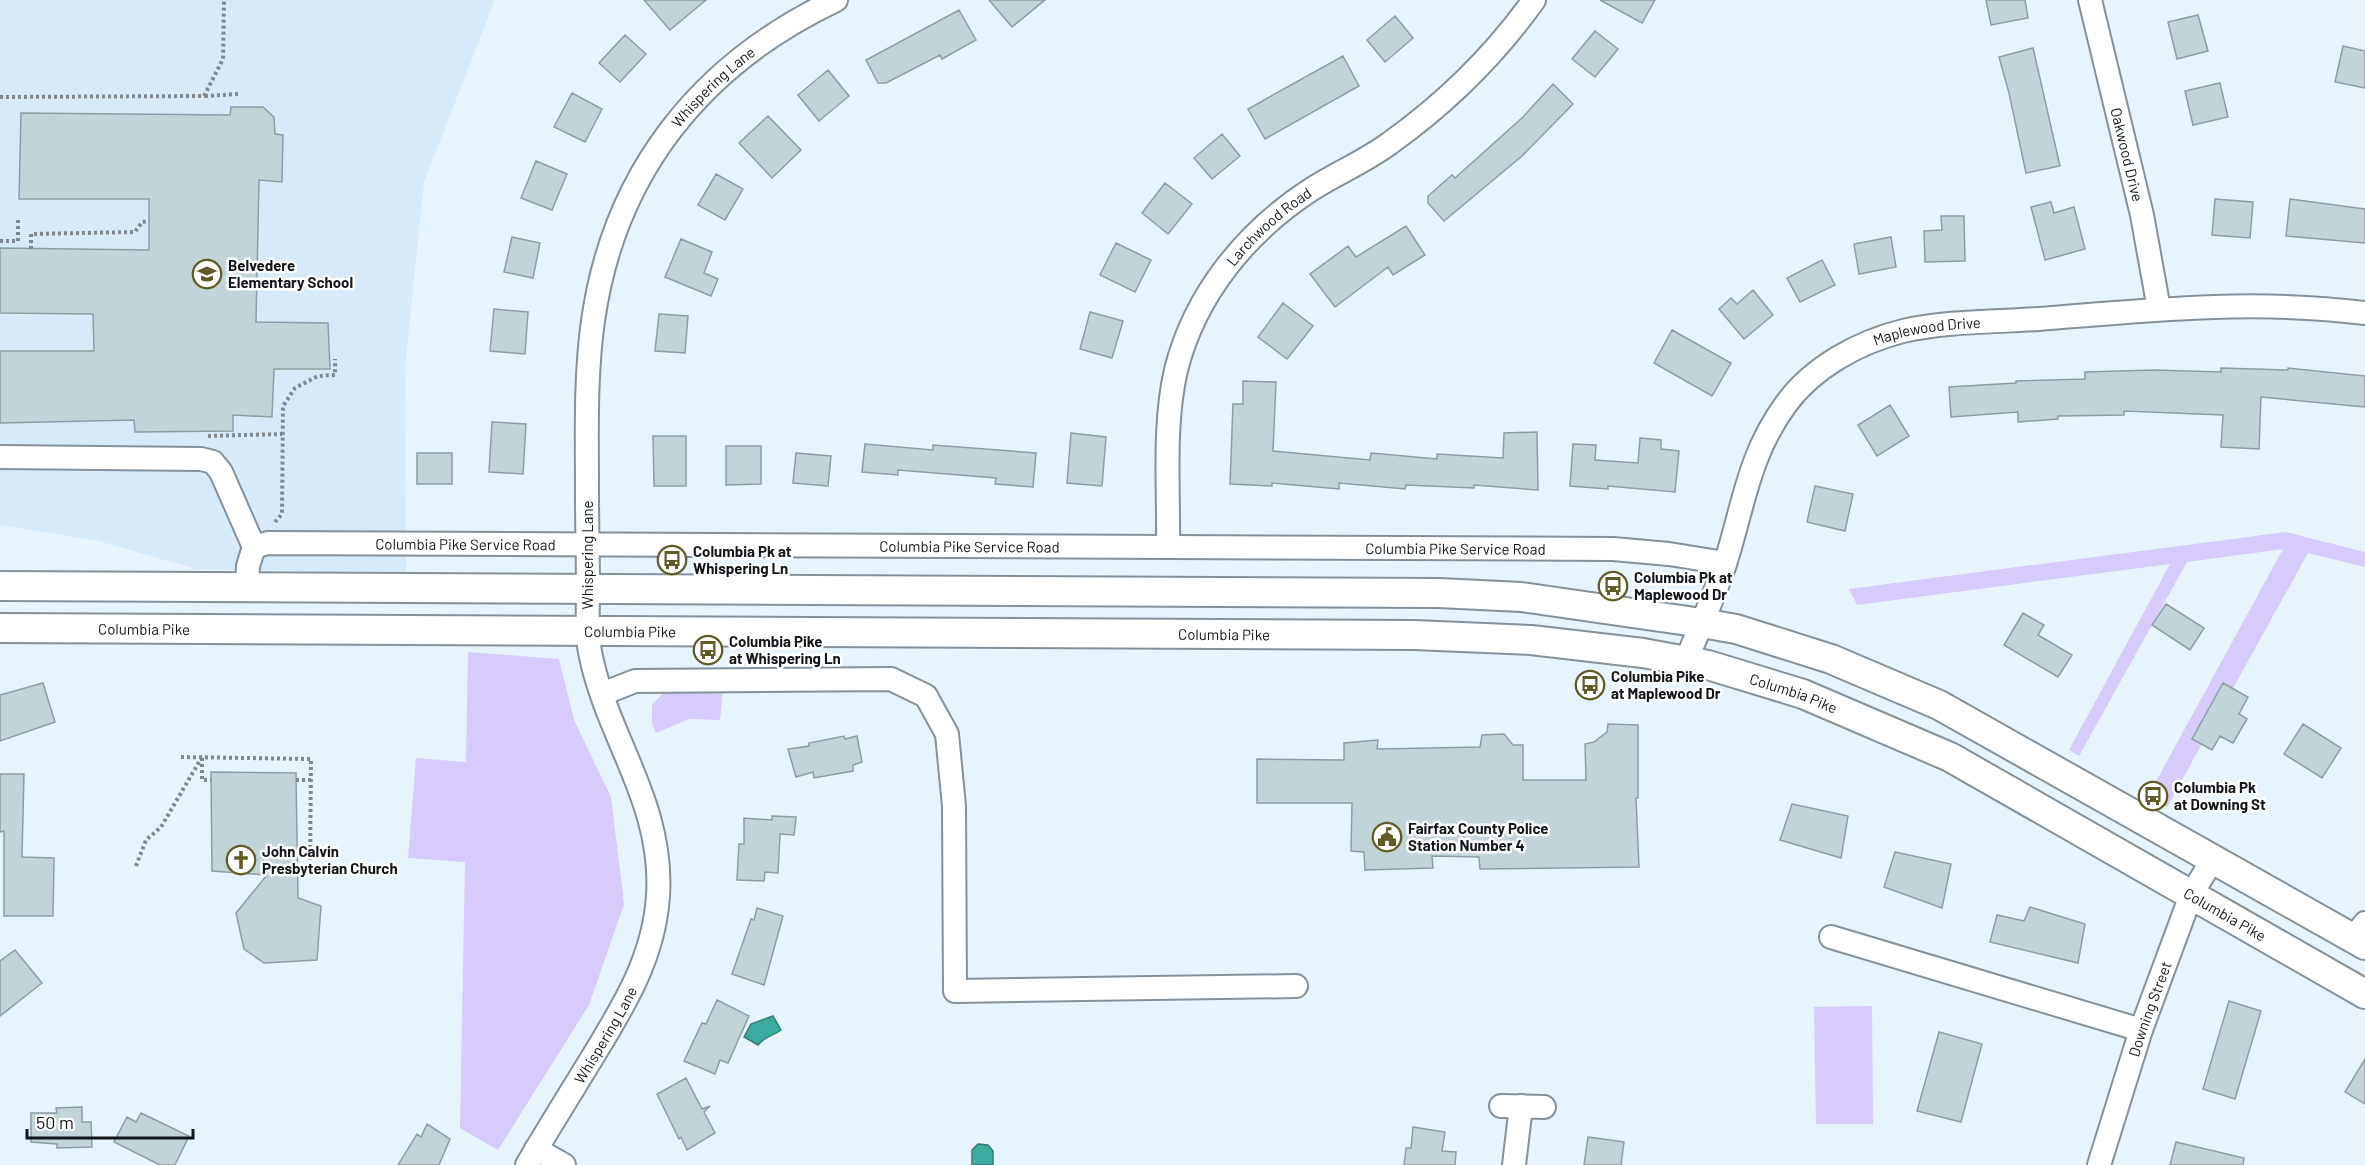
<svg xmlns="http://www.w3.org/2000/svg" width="2365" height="1165" viewBox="0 0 2365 1165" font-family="Barlow,sans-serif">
  <rect width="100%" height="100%" fill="#e7f4fe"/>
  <path fill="#d7eafa" d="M0,0H495L424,182L405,367L406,572L196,569L99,541L0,525Z"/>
  <path fill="#d6cbfb" d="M2286,532L2365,552V567L2308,553L2167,807L2148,796L2283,549L2187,562L2079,756L2069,750L2170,564L1857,605L1849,589Z
    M468,652L559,659L574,720L611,797L624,904L589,1005L498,1150L460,1128L465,862L408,858L416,758L466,762Z
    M723,688L720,720L689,719L656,733L652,724V705L666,690Z
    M1872,1006L1873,1124H1816L1814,1007Z"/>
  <path fill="#3daba0" stroke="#307e78" stroke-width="1.5" d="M773,1016L781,1030C773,1036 765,1036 758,1045L744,1037L751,1024Z
    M978,1144L988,1145L993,1151V1165H972V1150Z"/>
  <path fill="#c3d4d8" stroke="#8d9ea1" stroke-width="1.5" d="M644,0H706L670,30Z
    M989,0H1045L1012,27Z
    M1600,0H1655L1642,23Z
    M1986,0H2025L2028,18L1991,25Z
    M959,10L976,40L942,59L940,55L886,83H878L866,60Z
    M2198,15L2208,51L2177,59L2168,22Z
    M1395,16L1413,38L1385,62L1367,40Z
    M1595,31L1618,49L1595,77L1572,59Z
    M625,35L646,54L620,82L599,63Z
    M2343,46L2365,51V88L2335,82Z
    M2033,48L2060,166L2026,173L2009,93L1999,57Z
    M1343,56L1359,86L1265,139L1248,109Z
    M828,70L849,96L819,121L798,95Z
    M2220,83L2228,117L2193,125L2185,91Z
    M1553,84L1573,104L1522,156L1444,221L1428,203V196L1452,175L1455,178L1523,117Z
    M572,93L602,109L585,142L554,127Z
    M231,107H263L274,117L275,134L283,135L282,182L259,180L256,322L328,323L330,369H274L272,417L233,415V431L135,432L134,420L0,423V351H94L93,314L0,313V248L149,250V199H19L21,113L230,115Z
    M768,116L801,150L772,178L739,143Z
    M1222,134L1240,156L1212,179L1194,158Z
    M536,161L567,174L552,210L521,198Z
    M716,174L743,189L725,220L698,205Z
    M1165,183L1192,204L1168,234L1142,213Z
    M2215,199L2253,202L2250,238L2212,235Z
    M2290,199L2365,209V243L2286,236Z
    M2051,202L2054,213L2074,207L2085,249L2045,260L2031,207Z
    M1941,216H1964L1965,261L1925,262L1924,231L1942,230Z
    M1406,226L1425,255L1393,275L1388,267L1335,307L1310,274L1348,246L1356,257Z
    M512,237L540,243L533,278L504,272Z
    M1891,237L1896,267L1859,274L1854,244Z
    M681,239L712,252L704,273L718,279L711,296L665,277Z
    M1116,243L1151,260L1135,292L1100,275Z
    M1822,260L1835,285L1800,302L1787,278Z
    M1753,290L1773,315L1744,339L1719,309L1731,298L1737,304Z
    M1283,303L1313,326L1287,359L1258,337Z
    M494,309L528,312L525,354L490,351Z
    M1090,312L1123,321L1112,358L1080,349Z
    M659,314L688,316L685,353L655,351Z
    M1672,330L1731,363L1712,396L1654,363Z
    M2221,368L2288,370V368L2365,376V407L2261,397L2259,449L2221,447L2223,415L2124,411V415L2058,416V419L2018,422V412L1951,417L1949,387L2016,383V381L2085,379V372L2154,370L2221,372Z
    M1243,381L1276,382L1273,451L1370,460L1371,453L1437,459V454L1503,458L1504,433L1537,432L1538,490L1474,485V488L1406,485L1405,489L1339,483V489L1272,483V486L1230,484L1233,404H1243Z
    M1890,405L1909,436L1877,456L1858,425Z
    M492,422L526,424L523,474L489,472Z
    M1071,433L1106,437L1102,486L1067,483Z
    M653,436H686V486H654Z
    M1640,438L1661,440V449L1679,451L1675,492L1608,486V489L1570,486L1573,444L1596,445L1595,460L1638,463Z
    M865,444L933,450V445L1036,453L1033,487L995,484L996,478L898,470V475L862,472Z
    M726,446H761V484L726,485Z
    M417,453H452V484H417Z
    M796,453L831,456L828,486L793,483Z
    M1815,486L1853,494L1845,531L1807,522Z
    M2166,604L2204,628L2190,650L2152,625Z
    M2023,613L2044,625L2038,635L2072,655L2058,677L2004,645Z
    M43,683L55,722L0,741V695Z
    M2223,683L2248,697L2239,714L2247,719L2233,743L2220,736L2212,750L2192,739Z
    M1608,724L1638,725V798H1636L1639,867L1480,869L1479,857L1432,856L1433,868L1365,870L1364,852L1351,851L1352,803H1257V759L1344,760V743L1378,740L1377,749L1480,747L1482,735L1504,734L1513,745H1523V780H1586L1585,744L1594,742L1607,732Z
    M2303,724L2341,748L2322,778L2284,754Z
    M844,736L845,739L857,736L862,762L853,765V771L814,778L813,772L796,777L788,749L809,746V743Z
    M211,772L296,773L298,898L321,906L317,960L264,963L244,949L236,913L267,875L212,871Z
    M0,774H24L22,857L54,858L53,916H4V831L0,832Z
    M1792,804L1848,816L1841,858L1780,840Z
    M772,816L796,817L794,835L780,834L778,873L765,872L764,881L737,880L739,844H744V818L772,820Z
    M1895,852L1951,864L1942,908L1884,887Z
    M2030,907L2085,924L2078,963L1990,942L1997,915L2024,921Z
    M757,908L783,916L764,985L732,974L751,919L754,920Z
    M15,950L42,983L0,1016V961Z
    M717,1000L749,1016L728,1063L720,1060L715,1074L684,1061L702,1023L706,1024Z
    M2229,1001L2261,1011L2235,1099L2203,1089Z
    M1939,1032L1982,1044L1961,1122L1917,1111Z
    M2365,1059V1104L2345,1092Z
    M686,1078L702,1109L710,1106L704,1112L715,1133L687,1150L681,1137L679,1139L657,1094Z
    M82,1107V1122H91L92,1147L57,1148V1144L31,1142V1113H57L56,1108Z
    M141,1113L189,1136L175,1165H160L114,1142L127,1117L136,1122Z
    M427,1124L450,1139L439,1165H398L417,1134L421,1137Z
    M1413,1127L1445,1132L1442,1151L1456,1152L1455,1165H1404L1406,1148H1411Z
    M1588,1137L1624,1142L1621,1165H1584Z
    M2176,1142L2244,1158L2243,1165H2170Z"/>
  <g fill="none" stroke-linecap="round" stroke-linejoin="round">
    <g stroke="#85919a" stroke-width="26">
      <g id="minor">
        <path id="s1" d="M2090,0L2142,215L2159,309"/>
        <path d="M0,457L201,459L213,462L221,472L254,547"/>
        <path id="s2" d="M1168,547C1169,489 1163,426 1176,370C1195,294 1247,231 1312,189C1337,173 1366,161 1390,143C1446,103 1494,56 1534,0"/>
        <path id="s3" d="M247,586L248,566L254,547L268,543L1613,549L1669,554L1725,563"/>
        <path id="s4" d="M1686,661C1699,629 1714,597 1725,564C1744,505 1748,456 1786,404C1813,367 1859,342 1903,331C1945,321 1996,322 2039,319C2148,310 2256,299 2365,313"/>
        <path d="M602,694L635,681L891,679L926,696L947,734L954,806L955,991L1296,986"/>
        <path d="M1831,937L2141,1030"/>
        <path d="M2353,938L2365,923"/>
        <path d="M1501,1106L1544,1107"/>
        <path d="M536,1149L564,1165"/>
        <path id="s5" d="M527,1165C548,1129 570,1094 592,1058C623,1007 654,958 658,896C664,804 609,741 591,657C586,635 588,613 588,591C588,558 587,525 587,493C587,436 585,377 593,321C614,172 701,64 836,0"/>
        <path d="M1514,1165L1521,1106"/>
        <path id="s6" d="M2099,1165L2141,1030L2191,895L2213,859"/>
      </g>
    </g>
    <g stroke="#85919a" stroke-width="32">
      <g id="major">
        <path d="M0,586L1439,593L1521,597L1702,623L1736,629L1831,659L1939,705L2365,945"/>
        <path id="s7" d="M0,628L1414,635L1531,640L1643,653L1708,665L1803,694L1950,757L2365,994"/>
      </g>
    </g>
    <path stroke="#7f888f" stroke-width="4" stroke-dasharray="3 3" stroke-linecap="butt" d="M205,96L238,94
      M0,97L204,96L223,59L224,0
      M0,241H18V220
      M31,249V234L135,232L142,222L149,221
      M208,436L282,434
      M275,522L282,514L283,406L295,388L318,376L335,375V359
      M181,757L311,759L310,868
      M202,758V780H211
      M296,780H311
      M136,866L146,840L161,827L202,757"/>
    <use href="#minor" stroke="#fff" stroke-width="22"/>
    <use href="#major" stroke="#fff" stroke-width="28"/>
  </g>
  <defs>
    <g id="school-ring" transform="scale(1.5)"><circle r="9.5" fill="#fff" stroke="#5f5a26" stroke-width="1.5"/><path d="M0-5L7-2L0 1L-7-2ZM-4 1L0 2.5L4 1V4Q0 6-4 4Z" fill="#5f5a26"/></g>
    <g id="bus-ring" transform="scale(1.5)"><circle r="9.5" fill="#fff" stroke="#5f5a26" stroke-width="1.5"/><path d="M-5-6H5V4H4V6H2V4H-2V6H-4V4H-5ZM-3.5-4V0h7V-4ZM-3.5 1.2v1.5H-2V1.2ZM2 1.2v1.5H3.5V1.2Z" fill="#5f5a26"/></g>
    <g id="civic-ring" transform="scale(1.5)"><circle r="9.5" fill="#fff" stroke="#5f5a26" stroke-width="1.5"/><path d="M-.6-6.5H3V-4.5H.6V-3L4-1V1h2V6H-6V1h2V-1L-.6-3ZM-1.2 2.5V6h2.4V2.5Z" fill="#5f5a26"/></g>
    <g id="church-ring" transform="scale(1.5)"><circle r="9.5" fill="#fff" stroke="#5f5a26" stroke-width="1.5"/><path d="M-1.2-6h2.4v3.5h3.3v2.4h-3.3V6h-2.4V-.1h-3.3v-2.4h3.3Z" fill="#5f5a26"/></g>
  </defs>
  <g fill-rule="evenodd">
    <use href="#school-ring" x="207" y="274"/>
    <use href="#bus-ring" x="672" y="560"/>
    <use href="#bus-ring" x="1613" y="586"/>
    <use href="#bus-ring" x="708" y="650"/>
    <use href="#bus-ring" x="1590" y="685"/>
    <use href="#bus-ring" x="2153" y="796"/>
    <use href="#civic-ring" x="1387" y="837"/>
    <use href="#church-ring" x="241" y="860"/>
  </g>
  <g text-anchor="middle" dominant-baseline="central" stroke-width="5" stroke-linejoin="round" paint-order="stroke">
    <g font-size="15" fill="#111619" stroke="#fff">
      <text stroke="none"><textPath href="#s5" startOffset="1158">Whispering Lane</textPath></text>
      <text stroke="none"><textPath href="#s1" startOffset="159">Oakwood Drive</textPath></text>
      <text stroke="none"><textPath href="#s2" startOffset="352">Larchwood Road</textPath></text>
      <text stroke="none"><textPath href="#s4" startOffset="441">Maplewood Drive</textPath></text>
      <text stroke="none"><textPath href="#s3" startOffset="252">Columbia Pike Service Road</textPath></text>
      <text stroke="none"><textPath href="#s3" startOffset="756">Columbia Pike Service Road</textPath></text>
      <text stroke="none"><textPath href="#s3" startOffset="1242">Columbia Pike Service Road</textPath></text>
      <text transform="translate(587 555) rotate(-90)">Whispering Lane</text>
      <text stroke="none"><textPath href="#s7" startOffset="144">Columbia Pike</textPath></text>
      <text stroke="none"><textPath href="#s7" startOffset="630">Columbia Pike</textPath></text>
      <text stroke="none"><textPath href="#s7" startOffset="1224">Columbia Pike</textPath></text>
      <text stroke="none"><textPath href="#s7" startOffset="1800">Columbia Pike</textPath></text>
      <text stroke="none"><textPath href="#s7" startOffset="2286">Columbia Pike</textPath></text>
      <text stroke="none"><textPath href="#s6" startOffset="164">Downing Street</textPath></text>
      <text stroke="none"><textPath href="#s5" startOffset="152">Whispering Lane</textPath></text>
    </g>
    <g font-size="15" font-weight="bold" fill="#111619" stroke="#fff" text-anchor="start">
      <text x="228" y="265">Belvedere<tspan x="228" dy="17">Elementary School</tspan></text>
      <text x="693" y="551">Columbia Pk at<tspan x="693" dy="17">Whispering Ln</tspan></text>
      <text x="1634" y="577">Columbia Pk at<tspan x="1634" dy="17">Maplewood Dr</tspan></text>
      <text x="729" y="641">Columbia Pike<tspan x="729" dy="17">at Whispering Ln</tspan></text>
      <text x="1611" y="676">Columbia Pike<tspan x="1611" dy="17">at Maplewood Dr</tspan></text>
      <text x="2174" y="787">Columbia Pk<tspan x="2174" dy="17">at Downing St</tspan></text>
      <text x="1408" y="828">Fairfax County Police<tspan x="1408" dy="17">Station Number 4</tspan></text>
      <text x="262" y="851">John Calvin<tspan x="262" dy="17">Presbyterian Church</tspan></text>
    </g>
  </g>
  <path d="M27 1129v9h166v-9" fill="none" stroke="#111619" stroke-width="3"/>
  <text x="36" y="1129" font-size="18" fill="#111619" stroke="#ffffff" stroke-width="4.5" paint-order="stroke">50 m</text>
</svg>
